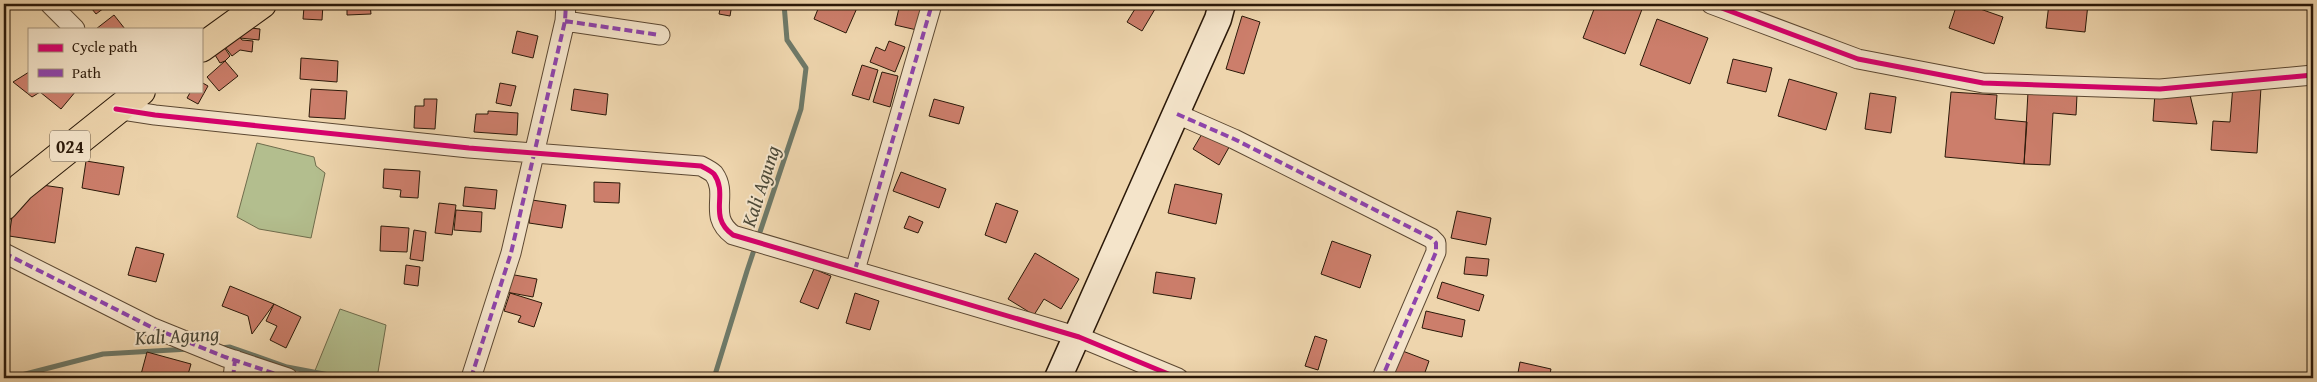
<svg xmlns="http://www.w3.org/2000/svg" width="2317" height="382" viewBox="0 0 2317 382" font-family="'Gentium Book Plus',serif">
  <rect width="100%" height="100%" fill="#eed5ad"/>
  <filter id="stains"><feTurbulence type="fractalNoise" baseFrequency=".004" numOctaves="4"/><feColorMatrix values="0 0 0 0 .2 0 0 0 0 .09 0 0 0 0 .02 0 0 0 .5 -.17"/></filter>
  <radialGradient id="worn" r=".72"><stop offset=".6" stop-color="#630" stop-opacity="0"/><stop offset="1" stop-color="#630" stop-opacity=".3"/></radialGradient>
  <path fill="#b3be8e" stroke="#6f6c4c" d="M257,143L314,157L316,166L325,173L311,238L259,229L237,217Z
    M340,309L386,325L377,378H312Z"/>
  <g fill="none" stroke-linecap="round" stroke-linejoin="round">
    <path stroke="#6e7968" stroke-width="5" d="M220,348L230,347L287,367L345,378
      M10,378L103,354L189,349
      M714,378L747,271L801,109L806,68L787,40L784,4"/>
  </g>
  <path fill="#cc7e6b" stroke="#2b1909" d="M88,4H107L108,5L96,14Z
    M293,4H323L322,20L303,19L304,7H293Z
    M347,4H370L371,14L347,15Z
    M721,4H732L730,16L719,14Z
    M820,4H848L857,8L846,33L814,19Z
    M900,4H923L917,30L895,25Z
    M1138,4H1158L1142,31L1127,22Z
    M1596,4H1644L1625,54L1583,38Z
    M1957,4H1966L2003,17L1994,44L1949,28Z
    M2049,4H2088L2085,32L2046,28Z
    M114,15L125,29H96Z
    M1242,16L1260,22L1244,74L1226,69Z
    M1657,19L1708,38L1690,84L1640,65Z
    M241,27L260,29L259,40L240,38Z
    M517,31L538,36L533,58L512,53Z
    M237,33L242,40L253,41L252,52L240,50L232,56L222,43Z
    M889,41L905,47L895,72L870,62L876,47L885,51Z
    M222,44L230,56L225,61L220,63L212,50Z
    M301,58L338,61L337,82L300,79Z
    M1733,59L1772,68L1766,92L1727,83Z
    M225,61L238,76L219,91L207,77Z
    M862,65L878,70L869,100L852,95Z
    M29,72V91H76L61,109L40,92L32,97L13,82Z
    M882,72L898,76L890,107L873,102Z
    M1789,79L1837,93L1826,130L1778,116Z
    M201,82L208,86L198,104L187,98L191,91H201Z
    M500,83L516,86L511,106L496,103Z
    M2233,85L2261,87L2257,153L2211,150L2213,121L2230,122Z
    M311,89L347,91L345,119L309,117Z
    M574,89L608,94L606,115L571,110Z
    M1951,92L1997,95L1995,119L2027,122L2024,164L1945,157Z
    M2028,92L2077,95L2076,115L2053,113L2050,165L2024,164Z
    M1870,93L1896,97L1891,133L1865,129Z
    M2155,93L2190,95L2197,124L2153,121Z
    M2313,95V143L2310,142Z
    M424,99H437L435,129L414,128L415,106H424Z
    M934,99L964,107L959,124L929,116Z
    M488,111L518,113L517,135L474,132L476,114H488Z
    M1206,127L1232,142L1219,165L1193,149Z
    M86,161L124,167L119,195L82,188Z
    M384,169L420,171L418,198L400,197L401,190L383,188Z
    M901,172L946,189L939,208L893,191Z
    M594,182L620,183L619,203L594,202Z
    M1175,184L1222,194L1216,224L1168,213Z
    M42,185L63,188L55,243L9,236L12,217L18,204Z
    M465,187L497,190L495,209L463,206Z
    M532,200L566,205L562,228L529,223Z
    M439,203L456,205L452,235L435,233Z
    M996,203L1018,211L1006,243L985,235Z
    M456,210L482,212L481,232L454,230Z
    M1457,211L1491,218L1486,245L1451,238Z
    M909,216L923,222L918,233L904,228Z
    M381,226L409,228L407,252L380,251Z
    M414,230L426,232L423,261L410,259Z
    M1332,241L1371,255L1360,288L1321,274Z
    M136,247L164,254L156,282L128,275Z
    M1035,253L1079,279L1061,309L1044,299L1034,315L1008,299Z
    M1466,257L1489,259L1487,276L1464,274Z
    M406,265L420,267L418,286L404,284Z
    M814,269L831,276L818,309L800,302Z
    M1156,272L1195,278L1191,299L1153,293Z
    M509,274L537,279L533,297L506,292Z
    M1442,282L1484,295L1479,311L1437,298Z
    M230,286L274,304L252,334L248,316L222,306Z
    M510,293L542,303L534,327L518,322L521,316L504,311Z
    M855,293L879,301L870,330L846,323Z
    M274,304L301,317L286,348L270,340L277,326L266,321Z
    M1426,311L1465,320L1462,337L1422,328Z
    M1315,336L1327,340L1318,370L1305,366Z
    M1400,350L1429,361L1423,378H1390Z
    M147,352L191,364L187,378H140Z
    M1520,362L1551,369L1549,378H1517Z"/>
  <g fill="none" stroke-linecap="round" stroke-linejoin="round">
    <g stroke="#5c4832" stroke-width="21">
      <path id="street" d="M50,4L75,29
        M1711,4L1858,59L1983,83L2160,89L2313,75
        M565,21L660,35
        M116,109L155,115L469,148L701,166C705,168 711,171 714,174C729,195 707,216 733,235L1079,337L1178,378
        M1177,114L1234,139L1431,238L1436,243V252L1382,378
        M4,253L151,327L225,357L288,378
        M855,270L932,4
        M233,378L235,360
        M471,378L511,253L565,21L566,4"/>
    </g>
    <g stroke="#2b1909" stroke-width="29">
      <path id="secondary" d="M1058,378L1218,19L1222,4"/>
    </g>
    <g stroke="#2b1909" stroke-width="30">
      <path id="primary" d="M201,48L262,4
        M4,206L21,187L141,91"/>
    </g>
    <use href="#street" stroke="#f4e4ca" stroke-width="19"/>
    <use href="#secondary" stroke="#f4e4ca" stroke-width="26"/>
    <use href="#primary" stroke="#eed5ad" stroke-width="28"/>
    <path stroke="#8e44ad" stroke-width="4" stroke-dasharray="8 4" stroke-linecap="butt" d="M565,21L660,35
      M1177,114L1234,139L1431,238L1436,243V252L1382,378
      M4,253L151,327L225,357L288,378
      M855,270L932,4
      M233,378L235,360
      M471,378L511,253L565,21L566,4"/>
    <g stroke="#f4e4ca" stroke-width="8">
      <path id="cycleway" d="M1711,4L1858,59L1983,83L2160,89L2313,75
        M116,109L155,115L469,148L701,166C705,168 711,171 714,174C729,195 707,216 733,235L1079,337L1178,378"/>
    </g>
    <use href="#cycleway" stroke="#d6006c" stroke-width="5"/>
  </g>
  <g text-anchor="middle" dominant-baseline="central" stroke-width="4" stroke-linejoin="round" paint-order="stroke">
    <rect fill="#f4e4ca" stroke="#675643" stroke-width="1" x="50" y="130.5" width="40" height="31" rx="4"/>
    <g font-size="18" font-weight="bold" fill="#2b1909">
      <text x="70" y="146">024</text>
    </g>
    <g font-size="20" font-style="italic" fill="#4c4938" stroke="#f4e4ca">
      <text transform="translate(760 186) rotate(-72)">Kali Agung</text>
      <text transform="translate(177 335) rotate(-3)">Kali Agung</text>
    </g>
  </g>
  <rect width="2317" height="382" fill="none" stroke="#eed5ad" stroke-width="20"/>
  <rect x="5" y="5" width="2307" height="372" fill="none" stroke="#2b1909" stroke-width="2.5"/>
  <rect x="10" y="10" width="2297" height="362" fill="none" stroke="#2b1909"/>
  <rect x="28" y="28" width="175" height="65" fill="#f4e4ca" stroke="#a4937d"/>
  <rect x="38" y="44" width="25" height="8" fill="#d6006c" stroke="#a4937d"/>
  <text x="72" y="52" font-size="15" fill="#2b1909">Cycle path</text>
  <rect x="38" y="69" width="25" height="8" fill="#8e44ad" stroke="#a4937d"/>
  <text x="72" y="78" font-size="15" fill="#2b1909">Path</text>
  <rect width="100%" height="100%" filter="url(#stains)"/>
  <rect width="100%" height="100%" fill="url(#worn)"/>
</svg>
